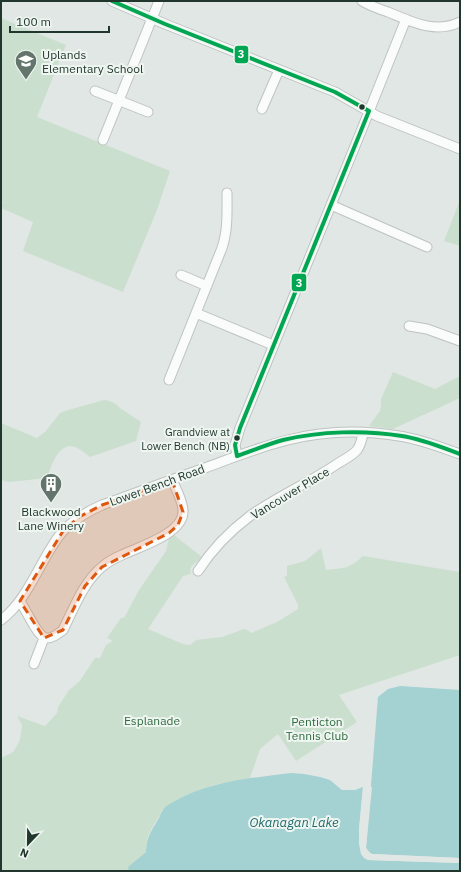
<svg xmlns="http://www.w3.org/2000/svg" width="461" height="872" viewBox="0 0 461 872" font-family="'IBM Plex Sans',sans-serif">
  <rect width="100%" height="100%" fill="#e1e7e4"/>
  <path fill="#cbdfcf" d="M1,18L66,45L37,117L170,171L157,210L123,292L23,251L33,222L1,208L3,202L1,201Z
    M460,200V246L444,241Z
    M393,372L435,389L460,376V398L393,429L369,426L380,411L381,406V399Z
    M104,400C110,400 117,404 120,408L141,422L136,441L90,457C86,454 83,451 79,449C60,438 52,464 47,478L9,482L1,480V423L37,438L45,432L60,413L68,410Z
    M174,535L202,557C197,563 188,565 191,574L183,576L148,629L183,644L190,645L196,640L222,637L244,629L248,630L251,633L277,622L298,609V605L284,577L287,576V566L305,561L321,548L326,570C344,568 349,569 363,556L460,572V655L339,695L357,722L296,761L278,734L260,749L250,778L213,785L162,810C158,821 148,830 147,842C146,845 146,849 146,852L129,867V871H1V758L13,752L17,746L20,739L22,725L17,716L45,726L57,713L58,707L69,690L79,682L95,658H100L106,645L113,641L107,638L121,618H124L139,590L166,551L169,538Z"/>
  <path fill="#a4d2d2" d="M400,686L460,690V858L372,854L370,853L366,848L378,697L388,689Z
    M291,773L304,774L320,777L330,780L342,790H355L363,787L359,829L361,854L368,860L460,863V871H129L128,867L146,852C147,835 151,832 159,818C160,816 161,812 163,810C165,806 171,803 175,801C211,781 251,778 291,773Z"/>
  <path fill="#e1e7e4" d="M363,787H365L361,844L363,853L365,856L368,858L460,861V863L368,860L364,858L361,854L359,844V830Z
    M370,787H372L366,848L370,853L372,854L460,858V860L372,856L369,855L364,848Z"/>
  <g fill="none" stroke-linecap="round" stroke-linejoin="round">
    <g stroke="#bec3c1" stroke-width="11">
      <path id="minor" d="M112,1L165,24L335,92L377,116L460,149
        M362,1C370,6 379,9 388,12C412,22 435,34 460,22
        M95,91L148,112
        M262,109L279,70
        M103,140L159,1
        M331,205L427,247
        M181,275L207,286
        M196,313L273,345
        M409,326L427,329L460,341
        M169,380L222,248C228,230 227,212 227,193
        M237,456L235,445L240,428L364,124L406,19
        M198,571C211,551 230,531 250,516C278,496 309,483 337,464C343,460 352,456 357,450C361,445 362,439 363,433
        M20,601C24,608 28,615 32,622C42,639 46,644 63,630C74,608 84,581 103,566C109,561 115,558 122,555C138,547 184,534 183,511C183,501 176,489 172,480
        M1,620C22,605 35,575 48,553C53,545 57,537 64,530C75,519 88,511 102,505C136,493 170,480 205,468C232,458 259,447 288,440C323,431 363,430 399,436C420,439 440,447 460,454
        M34,664L44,638"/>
    </g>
    <use href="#minor" stroke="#fafbfb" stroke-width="9"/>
    <g stroke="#eff6f1" stroke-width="7">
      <path id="bus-1" d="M112,1L165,24L335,92L369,111
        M237,456L235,445L240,428L369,111
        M237,456C252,451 268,444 283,440C320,431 365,430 402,436C422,439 441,447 460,454"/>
    </g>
    <use href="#bus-1" stroke="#00a651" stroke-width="4"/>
  </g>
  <path fill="#de570e" fill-opacity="0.2" stroke="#de570e" stroke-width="3" stroke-dasharray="8 5" stroke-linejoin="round" d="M172,480L183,512L178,525L169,533L102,567L85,586L63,630L44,638L20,601L63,531L79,517L102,505Z"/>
  <defs>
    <g id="school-pin" transform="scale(1.15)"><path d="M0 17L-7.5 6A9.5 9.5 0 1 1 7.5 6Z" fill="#64756e" stroke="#eff6f1"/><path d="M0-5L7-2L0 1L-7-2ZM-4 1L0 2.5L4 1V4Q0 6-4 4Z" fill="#fff"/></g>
    <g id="building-pin" transform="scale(1.15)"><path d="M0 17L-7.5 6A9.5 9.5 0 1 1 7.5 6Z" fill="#64756e" stroke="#eff6f1"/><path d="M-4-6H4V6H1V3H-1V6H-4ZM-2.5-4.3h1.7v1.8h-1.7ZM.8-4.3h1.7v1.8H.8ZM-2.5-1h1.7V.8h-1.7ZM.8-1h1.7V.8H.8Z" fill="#fff"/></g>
  </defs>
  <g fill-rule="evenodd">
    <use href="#school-pin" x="26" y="61"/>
    <use href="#building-pin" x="51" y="484"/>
  </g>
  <g fill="#21372e" stroke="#eff6f1" stroke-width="1.5">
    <circle cx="362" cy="107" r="3.5"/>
    <circle cx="237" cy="438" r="3.5"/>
  </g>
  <g text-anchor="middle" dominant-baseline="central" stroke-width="4" stroke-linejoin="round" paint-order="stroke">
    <g font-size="11" fill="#21372e" stroke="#eff6f1" text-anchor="end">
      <text x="230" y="432">Grandview at<tspan x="230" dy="14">Lower Bench (NB)</tspan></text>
    </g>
    <g font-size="12" fill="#21372e" stroke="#eff6f1" text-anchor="start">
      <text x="42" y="54">Uplands<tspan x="42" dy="14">Elementary School</tspan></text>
      <text x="51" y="511" text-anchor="middle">Blackwood<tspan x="51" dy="14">Lane Winery</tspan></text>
    </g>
    <g font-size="12" fill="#21372e" stroke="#eff6f1">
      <text transform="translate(157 485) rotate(-20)">Lower Bench Road</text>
      <text transform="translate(290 493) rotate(-31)">Vancouver Place</text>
    </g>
    <g font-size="12" fill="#2f6a3e" stroke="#eff6f1">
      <text x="152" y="720">Esplanade</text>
      <text x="317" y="721">Penticton<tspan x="317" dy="14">Tennis Club</tspan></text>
    </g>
    <g font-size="13" font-style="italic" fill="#216b6e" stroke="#eff6f1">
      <text x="294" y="822">Okanagan Lake</text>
    </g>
  </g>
  <g stroke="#eff6f1" stroke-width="1.5">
    <rect x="234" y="45" width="15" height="19" rx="4" fill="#00a651"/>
    <rect x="291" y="273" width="16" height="19" rx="4" fill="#00a651"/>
  </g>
  <g font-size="11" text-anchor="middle" font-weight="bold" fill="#fff">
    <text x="241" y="58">3</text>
    <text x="299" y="287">3</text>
  </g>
  <rect width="461" height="872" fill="none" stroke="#21372e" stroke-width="4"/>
  <g transform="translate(28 844) rotate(202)" stroke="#eff6f1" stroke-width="3" paint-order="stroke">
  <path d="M0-3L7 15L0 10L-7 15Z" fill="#21372e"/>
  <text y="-6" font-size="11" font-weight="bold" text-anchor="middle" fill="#21372e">N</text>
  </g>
  <path d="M10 26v6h99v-6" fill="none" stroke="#21372e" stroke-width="2"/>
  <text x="16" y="26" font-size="12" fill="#21372e" stroke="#eff6f1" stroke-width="3" paint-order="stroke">100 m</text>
</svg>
